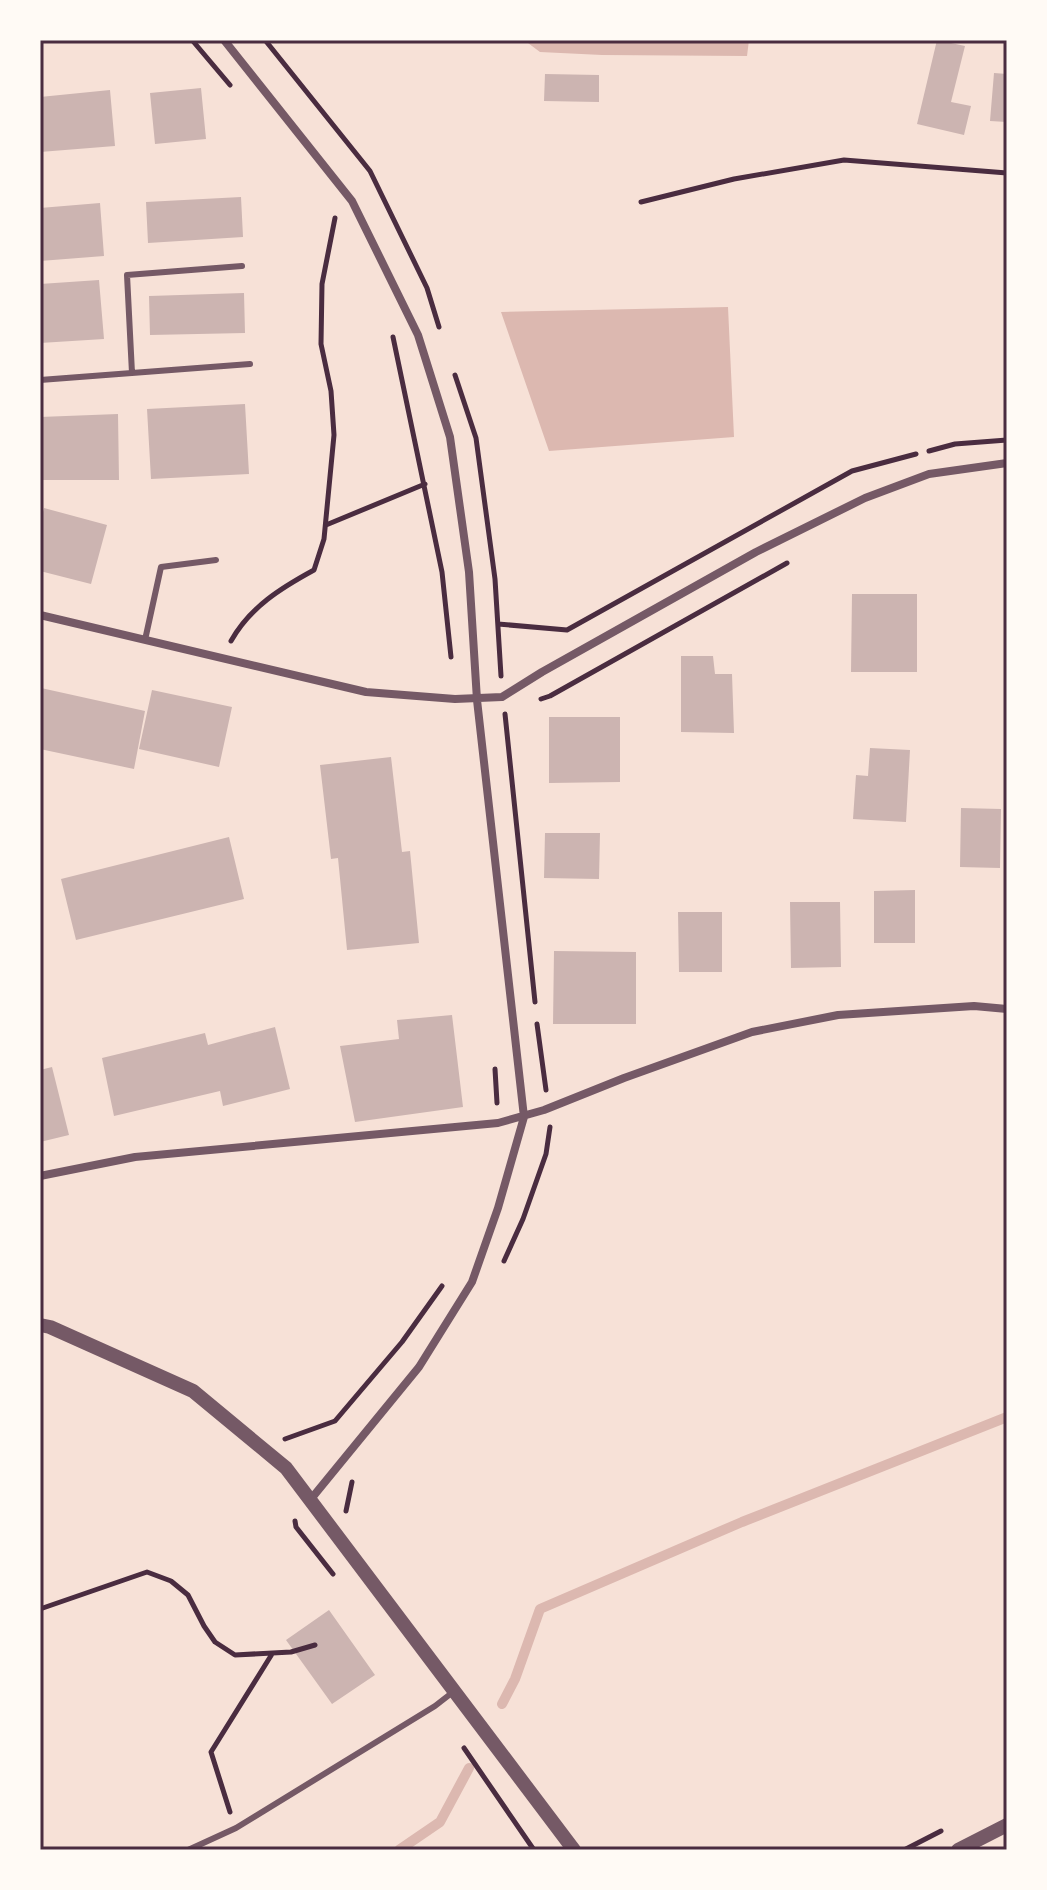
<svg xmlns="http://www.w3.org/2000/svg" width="1047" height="1890" viewBox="0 0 1047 1890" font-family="'PT Sans',sans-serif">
  <rect width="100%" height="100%" fill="#f7e1d7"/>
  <path fill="#dcb8b0" d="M528,40H749L747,56L602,55L540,52L528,43Z
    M728,307L734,437L549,451L501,312Z"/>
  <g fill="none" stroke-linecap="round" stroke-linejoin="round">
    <path stroke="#dcb8b0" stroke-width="10" d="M502,1704L515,1679L540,1609L742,1522L1007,1417
      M399,1850L440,1822L469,1768"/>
  </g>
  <path fill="#ccb4b1" d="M937,40L965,46L951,102L971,106L964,135L917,124Z
    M994,73L1007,74V122L990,121Z
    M545,74L599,75V102L544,101Z
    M201,88L206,139L155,144L150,93Z
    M110,90L115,146L40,152V97Z
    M241,197L243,237L148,243L146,202Z
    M100,203L104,256L40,261V208Z
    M99,280L104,339L40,343V284Z
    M244,293L245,333L150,335L149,296Z
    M245,404L249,474L151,479L147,409Z
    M118,414L119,480H43L40,417Z
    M44,508L107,525L91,584L40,571V524Z
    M852,594H917V672H851Z
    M681,656H713L715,674H732L734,733L681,732Z
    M41,688L145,711L134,769L40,749Z
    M152,690L232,707L219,767L139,749Z
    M549,717H620V782L549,783Z
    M870,748L910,750L906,822L853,819L856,775L868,776Z
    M391,757L402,852L410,851L419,943L347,950L338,858L331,859L320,765Z
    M961,808L1001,809L1000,868L960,867Z
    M545,833H600L599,879L544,878Z
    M229,837L244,899L76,940L61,879Z
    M915,890V943H874V891Z
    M790,902H840L841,967L791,968Z
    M678,912H722V972H679Z
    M554,951L636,952V1024H553Z
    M452,1015L463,1107L355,1122L340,1046L399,1039L397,1020Z
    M275,1027L290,1089L223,1106L220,1091L114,1116L102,1058L205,1033L208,1045Z
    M52,1067L69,1135L40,1142V1070Z
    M329,1610L375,1675L332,1704L286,1640Z"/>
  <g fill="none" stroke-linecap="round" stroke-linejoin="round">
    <path stroke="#4a2c40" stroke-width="5" d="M192,40L230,85
      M265,40L370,171L427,288L439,327
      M641,202L734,179L844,160L1007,173
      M393,337L442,572L451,657
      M455,375L476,438L495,579L501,676
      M929,451L955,444L1007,440
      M326,525L425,484
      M498,624L567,630L852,471L916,454
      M231,641C250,607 281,588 314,570L324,539L334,435L331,391L321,344L322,284L335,218
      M541,699L550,696L787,563
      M505,714L535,1002
      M537,1024L546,1090
      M495,1069L497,1103
      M504,1261L523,1219L546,1154L550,1127
      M285,1439L335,1421L402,1342L442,1286
      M346,1511L352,1482
      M295,1521L296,1527L333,1574
      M40,1609L147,1572L171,1581L188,1595L204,1626L215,1642L235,1655L291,1652L315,1645
      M464,1748L534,1850
      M230,1812L211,1752L272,1654
      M904,1850L941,1831"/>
    <path stroke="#755966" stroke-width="6" d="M132,373L127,275L242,266
      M40,380L250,364
      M145,640L161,567L216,560
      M188,1850L236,1828L435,1706L453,1692"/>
    <path stroke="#755966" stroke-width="8" d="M224,40L352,201L418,335L450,437L469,572L477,700L524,1117L498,1208L472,1282L419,1367L311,1499
      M40,615L366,692L455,699L502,697L542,672L756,552L865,498L929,474L1007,463
      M40,1176L135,1157L498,1123L544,1110L624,1078L752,1032L838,1015L974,1006L1007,1009"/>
    <path stroke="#755966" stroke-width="14" d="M40,1325L50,1327L193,1391L286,1468L574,1850
      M958,1850L1007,1825"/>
  </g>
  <rect width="1047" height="1890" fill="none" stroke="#fffaf5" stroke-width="84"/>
  <rect x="42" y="42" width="963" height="1806" fill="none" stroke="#4a2c40" stroke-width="3"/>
</svg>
